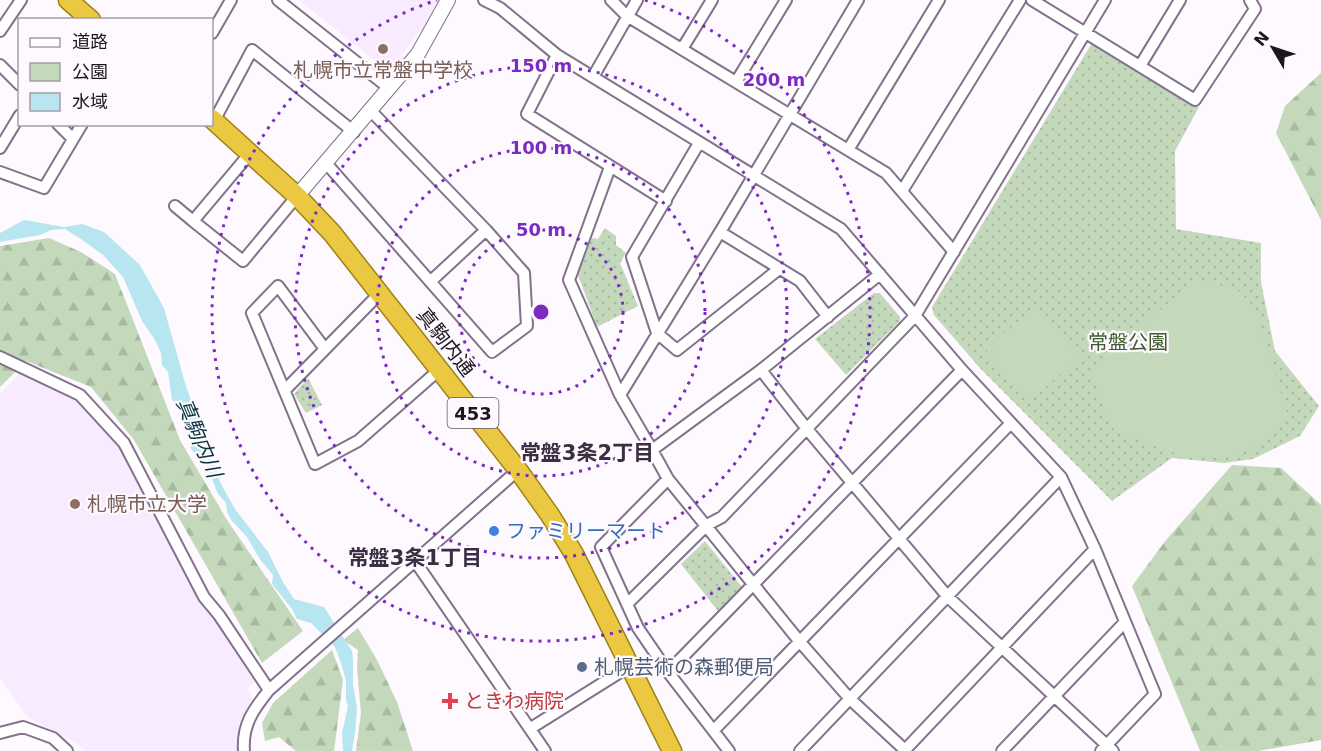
<svg xmlns="http://www.w3.org/2000/svg" width="1321" height="751" viewBox="0 0 1321 751" font-family="'DejaVu Sans','Noto Sans JP',sans-serif">
  <defs>
    <pattern id="green-dots" width="8" height="8" patternUnits="userSpaceOnUse" patternTransform="scale(1.5)"><rect width="8" height="8" fill="#c4d9bb"/><path d="M2 2h.1M6 6h.1" fill="none" stroke="#a8baa0" stroke-width="1.8" stroke-linecap="round"/></pattern>
    <pattern id="forest-firs" width="22" height="20" patternUnits="userSpaceOnUse" patternTransform="scale(1.5)"><rect width="22" height="20" fill="#c4d9bb"/><path d="M5 1l3.5 6h-7zM16 11l3.5 6h-7z" fill="#a8baa0"/></pattern>
  </defs>
  <rect width="100%" height="100%" fill="#fdf9ff"/>
  <path fill="#f9ebff" d="M299,0H438L424,27L388,71Z
    M22,371L79,402L119,446L182,562L246,666L255,681L248,688L252,699L239,723L242,751H85L78,744L27,717L0,678V394Z"/>
  <path fill="url(#green-dots)" d="M1092,43L1199,107L1175,151L1176,229L1261,243V282L1275,351L1319,406L1300,436L1253,459L1224,463L1172,458L1112,501L979,367L934,315L932,307Z
    M605,228L616,236V245L626,253L620,263L638,306L599,326L596,324L578,275L592,238L598,239Z
    M874,293H880L900,317V321L846,375L815,339Z
    M308,378L322,405L306,413L294,394Z
    M705,541L742,587L718,611L681,564Z"/>
  <path fill="url(#forest-firs)" d="M1321,73V220L1276,133L1285,106Z
    M49,238L81,252L115,274L180,440L227,520L303,631L262,663L134,440L91,387L26,361L0,387V246Z
    M1232,465L1281,468L1321,505V740L1258,751H1200L1132,586L1166,540Z
    M358,628L377,660L397,702L413,751H356L361,713L357,668L358,650L343,640Z
    M332,650L343,680L334,751H296L279,737L265,741L262,723L273,703Z"/>
  <path fill="#c4d9bb" d="M1195,280L1237,289L1255,308L1287,412C1283,430 1271,439 1254,447C1200,472 1164,449 1114,430L1090,370Z
    M1035,306L1079,358L1030,401L986,350Z"/>
  <path fill="#b8e6f0" d="M24,220L64,227L82,224L104,232L140,265L164,308L185,383L221,484L235,509L268,552L283,582L294,599L324,607L352,651L353,659V684L357,708L355,733L352,751H343L342,733L348,706L346,700V680L340,660L335,647L311,623L297,619L292,609L272,584L273,575L259,558L247,537L232,521L227,512L226,503L218,494L206,464L191,449C190,435 184,423 183,409L172,400L168,372L162,365L161,353L155,340L142,321L123,277L103,255L81,239L65,229L51,230L40,235L0,242V233Z"/>
  <g fill="none" stroke-linecap="round" stroke-linejoin="round">
    <g stroke="#83728b" stroke-width="14">
      <path id="minor" d="M278,0L389,88
        M484,0L500,8L557,55L841,229L962,370L1061,477L800,751
        M611,0L627,16L886,173L954,252
        M1032,0L1195,100L1255,9L1250,0
        M0,31L21,0
        M212,33L231,0
        M682,49L712,0
        M557,55L527,114L666,201
        M0,65L20,85
        M1140,66L1180,0
        M593,77L637,0
        M736,82L786,0
        M214,121L252,50L354,132
        M58,124L73,139
        M699,143L632,257L657,333L677,350L779,269
        M0,148L20,115
        M848,150L939,0
        M251,152L193,221L243,261L297,196
        M326,163L492,352L527,326L524,273L486,230L371,111
        M610,167L569,280L620,395L652,450
        M0,172L44,188L82,124
        M902,191L1020,0
        M175,206L193,221
        M720,232L800,281L828,317
        M880,274L761,370L652,450L668,479L800,642L850,699L906,751
        M431,281L486,230
        M325,349L278,286L252,313L315,464L358,441L439,370
        M0,357L80,395L124,443L204,597L219,615L269,690
        M761,370L807,429L948,597L1113,751
        M285,390L380,293
        M620,395L720,232L858,0
        M1061,477L1095,549L1155,694L1101,751
        M668,479L601,547L638,628L668,672L729,751
        M415,561L545,751
        M627,604L707,525L722,517L915,316L1105,0
        M668,672L962,370
        M531,728L630,666
        M714,730L1010,424
        M0,733L23,727L53,738L67,751
        M244,751C242,725 253,710 269,690L518,470
        M904,751L1095,549
        M1002,751L1124,623"/>
    </g>
    <g stroke="#83728b" stroke-width="16">
      <path id="tertiary" d="M297,196L418,54L448,0"/>
    </g>
    <g stroke="#9f8117" stroke-width="21">
      <path id="trunk" d="M68,0L91,20
        M212,119L297,196L332,233L518,470L550,515L574,554L672,751"/>
    </g>
    <use href="#minor" stroke="#fff" stroke-width="10"/>
    <use href="#tertiary" stroke="#fff" stroke-width="14"/>
    <use href="#trunk" stroke="#eac842" stroke-width="18"/>
  </g>
  <g fill="none" stroke="#7b2cbf" stroke-width="3" stroke-dasharray="3 6">
    <circle cx="541" cy="312" r="82"/>
    <circle cx="541" cy="312" r="164"/>
    <circle cx="541" cy="312" r="246"/>
    <path d="M645 0A329 329 0 1 1 437 0"/>
  </g>
  <g fill="#8d6e63" stroke="#fdf9ff" stroke-width="2">
    <circle cx="383" cy="49" r="6"/>
    <circle cx="75" cy="504" r="6"/>
  </g>
  <circle fill="#3f7fe0" stroke="#fdf9ff" stroke-width="2" cx="494" cy="531" r="6"/>
  <circle fill="#5c6f8a" stroke="#fdf9ff" stroke-width="2" cx="582" cy="667" r="6"/>
  <path fill="#e0444e" stroke="#fdf9ff" stroke-width="2" d="M447 692h6v6h6v6h-6v6h-6v-6h-6v-6h6z"/>
  <g text-anchor="middle" dominant-baseline="central" stroke-width="4.5" stroke-linejoin="round" paint-order="stroke">
    <rect fill="#fdf9ff" stroke="#605a63" stroke-width="1.5" x="447.5" y="398" width="51" height="30" rx="4.5"/>
    <g font-size="18" font-weight="bold" fill="#1d1620">
      <text x="473" y="413">453</text>
    </g>
    <g font-size="20" fill="#785e54" stroke="#fdf9ff">
      <text x="383" y="70">札幌市立常盤中学校</text>
      <text x="87" y="504" text-anchor="start">札幌市立大学</text>
    </g>
    <g font-size="20" fill="#1d1620" stroke="#fdf9ff">
      <text transform="translate(446 342) rotate(52)">真駒内通</text>
    </g>
    <g font-size="20" fill="#3d5c2e" stroke="#fdf9ff">
      <text x="1128" y="342">常盤公園</text>
    </g>
    <g font-size="20" fill="#366cbe" stroke="#fdf9ff" text-anchor="start">
      <text x="506" y="531">ファミリーマート</text>
    </g>
    <g font-size="20" fill="#4e5e75" stroke="#fdf9ff" text-anchor="start">
      <text x="594" y="667">札幌芸術の森郵便局</text>
    </g>
    <g font-size="20" fill="#be3a42" stroke="#fdf9ff" text-anchor="start">
      <text x="464" y="701">ときわ病院</text>
    </g>
    <g font-size="21" font-style="italic" fill="#09353d" stroke="#fdf9ff">
      <text transform="translate(199 438) rotate(67)">真駒内川</text>
    </g>
    <g font-size="21" font-weight="bold" fill="#3b2d42" stroke="#fdf9ff">
      <text x="587" y="453">常盤3条2丁目</text>
      <text x="415" y="558">常盤3条1丁目</text>
    </g>
  </g>
  <circle cx="541" cy="312" r="9" fill="#7b2cbf" stroke="#fdf9ff" stroke-width="3"/>
  <g font-size="18" text-anchor="middle" font-weight="bold" fill="#7b2cbf" stroke="#fdf9ff" stroke-width="4.5" stroke-linejoin="round" paint-order="stroke">
    <text x="541" y="72">150 m</text>
    <text x="774" y="86">200 m</text>
    <text x="541" y="154">100 m</text>
    <text x="541" y="236">50 m</text>
  </g>
  <rect x="18" y="18" width="195" height="108" fill="#fdf9ff" stroke="#a39ea6" stroke-width="1.5"/>
  <rect x="30" y="38" width="30" height="9" fill="#ffffff" stroke="#a39ea6" stroke-width="1.5"/>
  <text x="72" y="48" font-size="18" fill="#1d1620">道路</text>
  <rect x="30" y="63" width="30" height="18" fill="#c4d9bb" stroke="#a39ea6" stroke-width="1.5"/>
  <text x="72" y="78" font-size="18" fill="#1d1620">公園</text>
  <rect x="30" y="93" width="30" height="18" fill="#b8e6f0" stroke="#a39ea6" stroke-width="1.5"/>
  <text x="72" y="108" font-size="18" fill="#1d1620">水域</text>
  <g transform="translate(1273 48) rotate(309)" stroke="#fdf9ff" stroke-width="4.5" paint-order="stroke">
  <path d="M0-4.5L10 22L0 15L-10 22Z" fill="#1d1620"/>
  <text y="-9" font-size="16" font-weight="bold" text-anchor="middle" fill="#1d1620">N</text>
  </g>
</svg>
